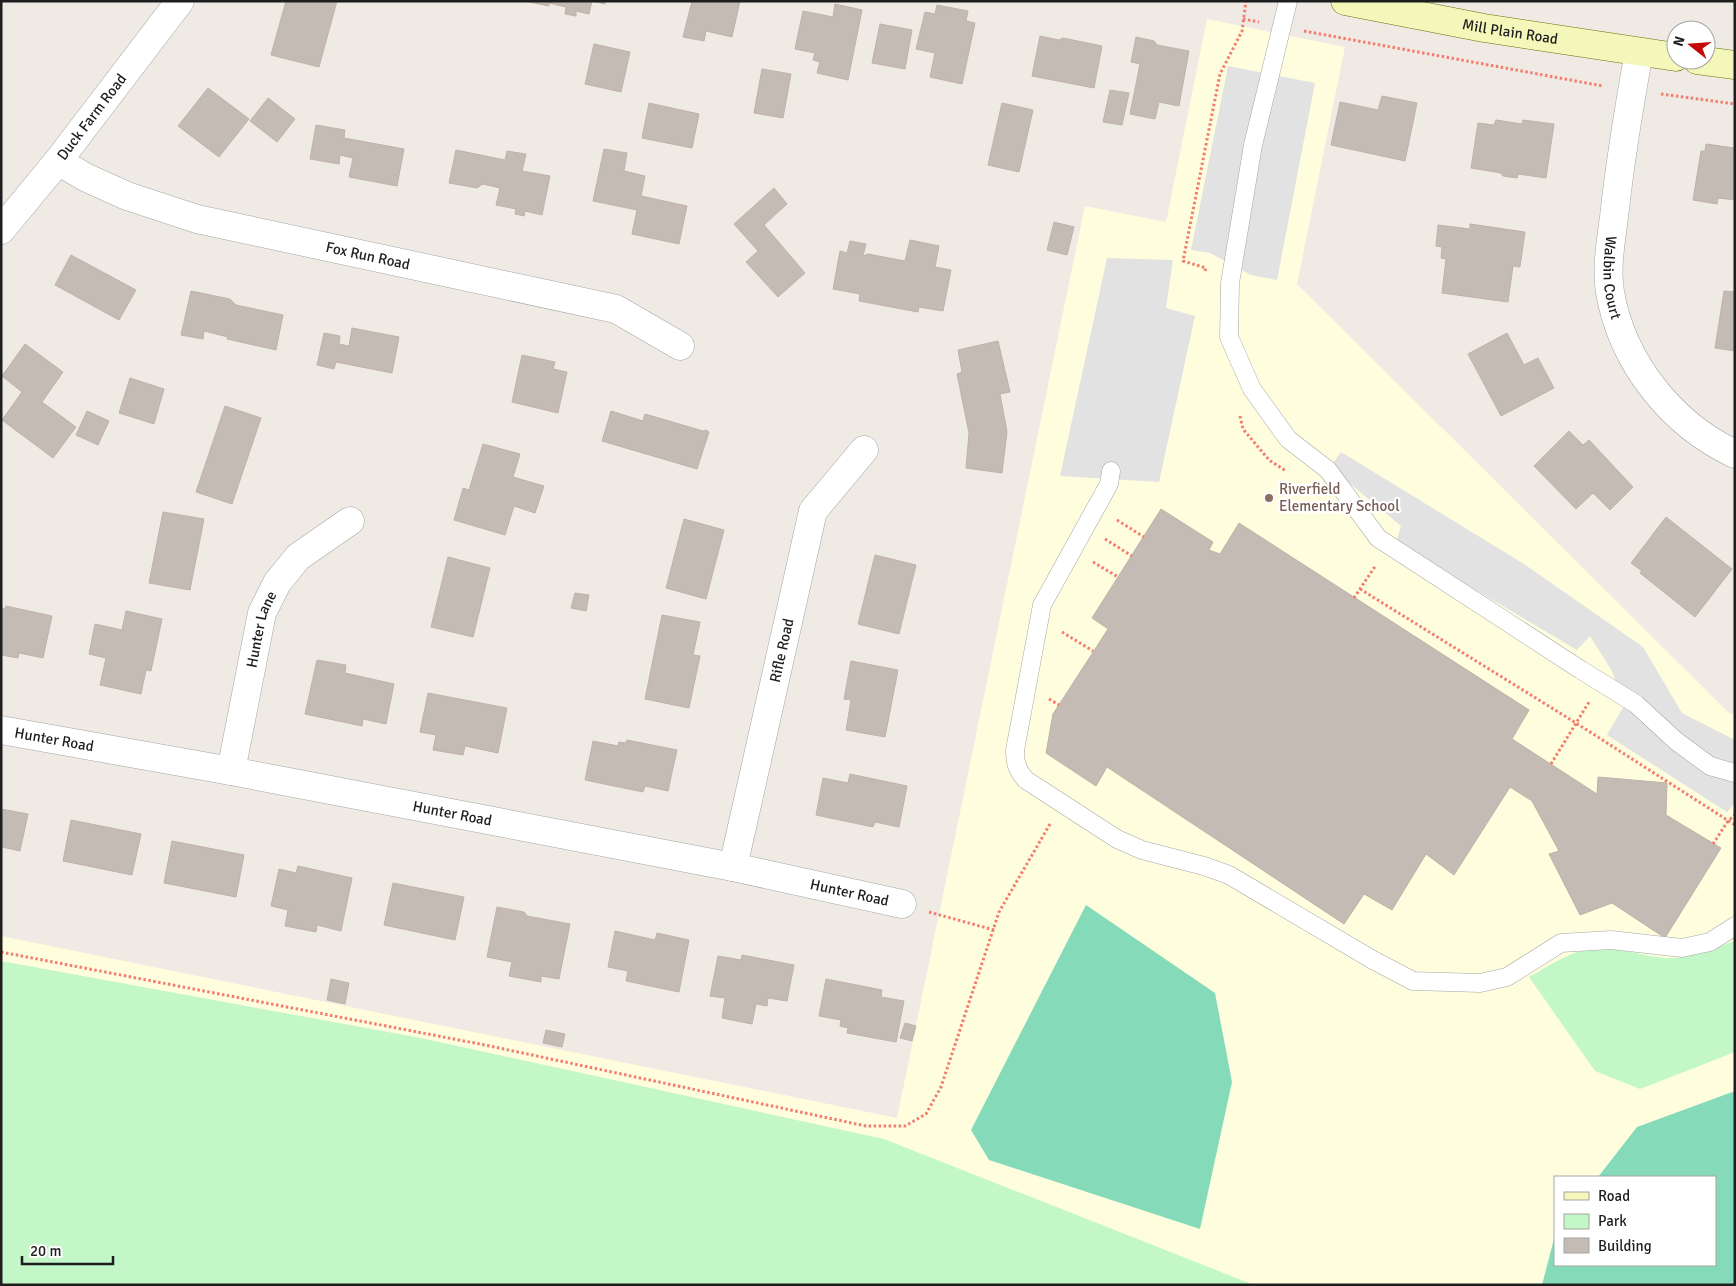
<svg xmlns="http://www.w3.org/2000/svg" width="1736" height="1286" viewBox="0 0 1736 1286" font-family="Signika,sans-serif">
  <rect width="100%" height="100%" fill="#efebe4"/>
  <path fill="#fefdde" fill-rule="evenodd" d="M1207,19L1345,47L1297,284L1729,713L1735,714V1285H1V936L897,1118L1085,206L1166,222ZM1555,1177H1715V1265H1555Z"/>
  <path fill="#c3f7c7" d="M1735,941V1052L1640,1089L1595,1071L1529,977C1547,967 1574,949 1595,948C1618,946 1641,956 1664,958C1686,960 1714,948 1735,941Z
    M1,961L421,1038L884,1139L1254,1285H1Z"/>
  <path fill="#85dbb9" d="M1086,905L1215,993L1232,1082L1200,1229L989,1160L971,1130Z
    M1735,1091V1285H1542L1555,1235V1265H1715V1177H1598L1637,1127Z"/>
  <path fill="#e2e2e2" d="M1228,66L1315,83L1277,280L1251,275L1210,253L1191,250Z
    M1107,258L1173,260L1166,308L1195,316L1159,482L1060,476Z
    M1341,452L1524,564L1643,647L1682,713L1735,740V803L1727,812L1607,735L1624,706L1612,671L1590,636L1577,650L1396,543L1401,526L1330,467Z"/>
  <path fill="#c3bbb4" stroke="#c0b2a7" d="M286,1H337L319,67L271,55Z
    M592,1L589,14L576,11V16L565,14L566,7L549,3V6L529,2L605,1V4Z
    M692,1H740L732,37L706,31L704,41L683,37Z
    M835,4L862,10L848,80L817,73L820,62L813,60L815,53L795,49L803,11L833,17Z
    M937,5L968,11L966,21L975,23L962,84L930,77L935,53L916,49L925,12L935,14Z
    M880,24L912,30L905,69L872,63Z
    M1040,36L1059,40L1063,38L1102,46L1094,88L1032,76Z
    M1136,37L1154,41L1157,45L1189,51L1179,106L1159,102L1155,119L1130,114L1140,64L1131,62Z
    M594,44L630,52L621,92L585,84Z
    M762,69L791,74L783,118L754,113Z
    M208,88L249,119L219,157L178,126Z
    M1110,90L1129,93L1122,125L1103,122Z
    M1382,96L1417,103L1405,161L1331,145L1340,102L1378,110Z
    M268,98L295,119L277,142L250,121Z
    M649,103L699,114L692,148L642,138Z
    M1002,103L1033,110L1019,172L988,165Z
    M1496,120L1522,124L1523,120L1554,124L1546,178L1518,174L1517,178L1503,176L1501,173L1471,168L1478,123L1494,125Z
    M316,125L345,130L344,138L404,149L397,186L349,177L353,158L340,155L339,164L310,159Z
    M1706,144L1735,148V200L1718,198L1717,204L1693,200L1701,151H1705Z
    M604,149L627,153L624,171L645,176L641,196L687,206L679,244L632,234L637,210L593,201Z
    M456,150L505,160L507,151L526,154L522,171L550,176L542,215L525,211L524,216L515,214L516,209L496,205L500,188L483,184L477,188L449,183Z
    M774,188L787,204L764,225L805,273L778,297L746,262L758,251L734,224Z
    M1054,222L1074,227L1067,255L1047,250Z
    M1470,224L1525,232L1520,267L1513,266L1508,302L1442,293L1446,259L1441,258L1442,247L1436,246L1438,225L1470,229Z
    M910,240L939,246L935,267L951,270L943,311L919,307L918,312L859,301L860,294L833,289L840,251L847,253L850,241L866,244L863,256L868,254L905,261Z
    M71,255L136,290L119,320L55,285Z
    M191,291L230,299L236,305L283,315L276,350L227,339L228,337L204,331L203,339L181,335Z
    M1724,291L1735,292V351L1715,348Z
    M352,328L399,337L392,373L336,362L334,369L317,365L324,333L340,336L339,344L349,346Z
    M1507,333L1524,365L1538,358L1554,388L1501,416L1468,354Z
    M998,341L1010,392L1000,394L1007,432L1002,473L966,468L969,433L957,374L962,372L958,350Z
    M25,344L63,372L42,402L76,427L53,458L2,420L22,392L2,376Z
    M522,355L555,362L553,369L567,372L558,413L512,402Z
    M130,378L164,389L154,424L119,413Z
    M225,406L261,418L232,504L196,492Z
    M87,411L109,421L98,445L76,435Z
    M611,411L643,421L645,414L703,431L706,430L709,432L697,469L602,441Z
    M1569,431L1583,445L1589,440L1633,487L1610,510L1593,493L1576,509L1534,466Z
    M483,444L520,454L513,477L544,486L535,513L514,506L505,535L454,520L463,488L469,490Z
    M1161,509L1213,542L1209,550L1220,554L1239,523L1529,710L1512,739L1597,794L1598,777L1667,783L1666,815L1721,848L1665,938L1612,903L1580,915L1549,854L1559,851L1532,801L1510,787L1454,875L1426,854L1392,910L1364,894L1344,924L1107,767L1096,786L1046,753L1053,714L1108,629L1092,618Z
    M163,512L204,519L190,590L149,583Z
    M1666,517L1732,569L1695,617L1640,573L1642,571L1631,563Z
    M684,519L724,530L706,599L666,588Z
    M875,555L916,565L899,634L858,624Z
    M448,557L490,568L473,637L431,627Z
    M575,593L589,595L586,611L571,608Z
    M6,606L52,616L43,658L19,653L18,658L1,655V608L5,609Z
    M126,611L162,619L151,671L146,670L141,694L100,685L106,658L89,654L95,624L122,630Z
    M662,615L700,622L693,655L700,656L689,708L645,699Z
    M317,660L346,665L345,673L394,684L386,724L363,719L362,726L305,714Z
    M851,661L898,670L885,737L846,730L851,700L844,699Z
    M428,693L507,708L498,753L465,746L463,755L433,750L436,735L420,732Z
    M627,740L677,750L668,791L645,786L643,792L585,780L593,741L618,746L619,742L626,743Z
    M850,774L907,786L899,827L875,822L873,827L816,815L823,778L848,783Z
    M1,809L28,814L20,851L2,847L1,854Z
    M71,820L141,834L132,875L63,861Z
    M172,841L244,855L236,897L164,883Z
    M298,866L352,878L341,931L317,925L316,932L285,926L288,910L271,906L279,869L296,873Z
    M393,883L464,897L455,940L384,925Z
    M497,907L524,912L527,916L570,924L559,979L541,976V982L509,976L512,962L487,957Z
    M615,931L655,940L657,933L689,940L679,992L626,981L628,971L608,967Z
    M742,955L794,965L787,1001L768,998L767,1006L756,1004L752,1024L722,1018L725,998L710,996L718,956L741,960Z
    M331,979L349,983L345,1004L327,1000Z
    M826,979L882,990L881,997L904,1001L896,1042L847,1033L848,1028L840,1026L841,1020L819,1016Z
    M905,1023L916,1026L912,1041L900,1038Z
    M546,1030L565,1034L562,1047L543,1043Z"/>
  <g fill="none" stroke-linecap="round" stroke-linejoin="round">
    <g stroke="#a5a5a5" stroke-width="19">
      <path id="service" d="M1288,1L1253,145L1230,283L1229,337L1252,389L1288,439L1328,470L1378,538L1581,670L1636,704L1676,741L1710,766L1735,773
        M1111,471L1109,484L1042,605L1015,750C1015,763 1017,770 1026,780L1117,839L1142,850L1204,866L1229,875L1373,960L1413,981L1480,983L1507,977L1561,943L1611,940L1682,948L1710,942L1735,926"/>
    </g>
    <g stroke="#a5a5a5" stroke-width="29">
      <g id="minor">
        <path id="s1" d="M1639,52C1629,107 1620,162 1614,217C1611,241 1606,268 1610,292C1622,362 1671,424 1735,454"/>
        <path id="s2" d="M58,161L85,177L127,196L197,219L616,309L680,346"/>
        <path id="s3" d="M1,230L58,161L180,1"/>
        <path id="s4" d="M1,730L231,771L733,867L902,904"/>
        <path id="s5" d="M231,771L262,613L277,583L298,557L350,521"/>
        <path id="s6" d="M733,867L813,511L864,450"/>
      </g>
    </g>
    <g stroke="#667109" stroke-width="29">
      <g id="secondary">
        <path id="s7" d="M1345,1L1484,28L1676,57"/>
        <path d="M1697,60L1735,65"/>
      </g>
    </g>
    <path stroke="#f47d70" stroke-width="3" stroke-dasharray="2.5 2.5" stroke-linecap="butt" d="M1243,19L1259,22
      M1304,31L1603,86
      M1661,94L1735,104
      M1205,271L1206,268L1183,261L1220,74L1242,31L1246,1
      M1240,416L1243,429L1269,460L1286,471
      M1117,520L1144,537
      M1105,539L1132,556
      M1093,562L1118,577
      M1360,589L1576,723L1735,825
      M1354,598L1376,565
      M1062,632L1093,651
      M1049,699L1059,705
      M1551,764L1589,702
      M1713,844L1728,821L1735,815
      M929,912L994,930
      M1,952L485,1045L866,1126H905L926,1114L941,1087L999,912L1050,824"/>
    <use href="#service" stroke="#fff" stroke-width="18"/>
    <use href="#minor" stroke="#fff" stroke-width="28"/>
    <use href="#secondary" stroke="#f4f7ba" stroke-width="28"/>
  </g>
  <circle fill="#8d6e63" stroke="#fff" stroke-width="2" cx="1269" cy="498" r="5"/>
  <g text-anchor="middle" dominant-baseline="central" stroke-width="4.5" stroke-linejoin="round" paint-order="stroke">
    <g font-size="15" fill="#1e1e1e" stroke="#fff">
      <text stroke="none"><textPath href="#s7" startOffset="168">Mill Plain Road</textPath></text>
      <text stroke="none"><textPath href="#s3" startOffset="145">Duck Farm Road</textPath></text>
      <text stroke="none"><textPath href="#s2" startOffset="326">Fox Run Road</textPath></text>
      <text stroke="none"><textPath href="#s1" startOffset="228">Walbin Court</textPath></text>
      <text stroke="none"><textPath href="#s5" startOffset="145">Hunter Lane</textPath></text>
      <text stroke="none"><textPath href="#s6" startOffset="222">Rifle Road</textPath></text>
      <text stroke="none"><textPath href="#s4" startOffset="54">Hunter Road</textPath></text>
      <text stroke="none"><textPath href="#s4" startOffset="459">Hunter Road</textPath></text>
      <text stroke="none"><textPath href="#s4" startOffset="864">Hunter Road</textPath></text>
    </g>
    <g font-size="15" fill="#785e54" stroke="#fff" text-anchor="start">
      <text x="1279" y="489">Riverfield<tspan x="1279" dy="17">Elementary School</tspan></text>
    </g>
  </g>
  <rect width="1736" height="1286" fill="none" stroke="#1e1e1e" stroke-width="5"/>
  <rect x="1554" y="1176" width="162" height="90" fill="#ffffff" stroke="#a5a5a5"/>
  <rect x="1564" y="1192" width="25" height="8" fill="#f4f7ba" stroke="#a5a5a5"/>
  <text x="1598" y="1201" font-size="15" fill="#1e1e1e">Road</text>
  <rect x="1564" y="1214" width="25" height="15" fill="#c3f7c7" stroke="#a5a5a5"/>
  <text x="1598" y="1226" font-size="15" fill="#1e1e1e">Park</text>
  <rect x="1564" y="1238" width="25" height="15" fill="#c3bbb4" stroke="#a5a5a5"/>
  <text x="1598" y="1251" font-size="15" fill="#1e1e1e">Building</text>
  <g transform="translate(1691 45) rotate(287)"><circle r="24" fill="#ffffff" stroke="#a5a5a5"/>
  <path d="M0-4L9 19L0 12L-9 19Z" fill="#c40809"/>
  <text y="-8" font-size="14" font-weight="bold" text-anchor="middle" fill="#1e1e1e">N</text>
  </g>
  <path d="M22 1256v8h91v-8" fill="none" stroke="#1e1e1e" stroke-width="2.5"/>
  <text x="30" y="1256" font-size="15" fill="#1e1e1e" stroke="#ffffff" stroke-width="4" paint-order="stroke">20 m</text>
</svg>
